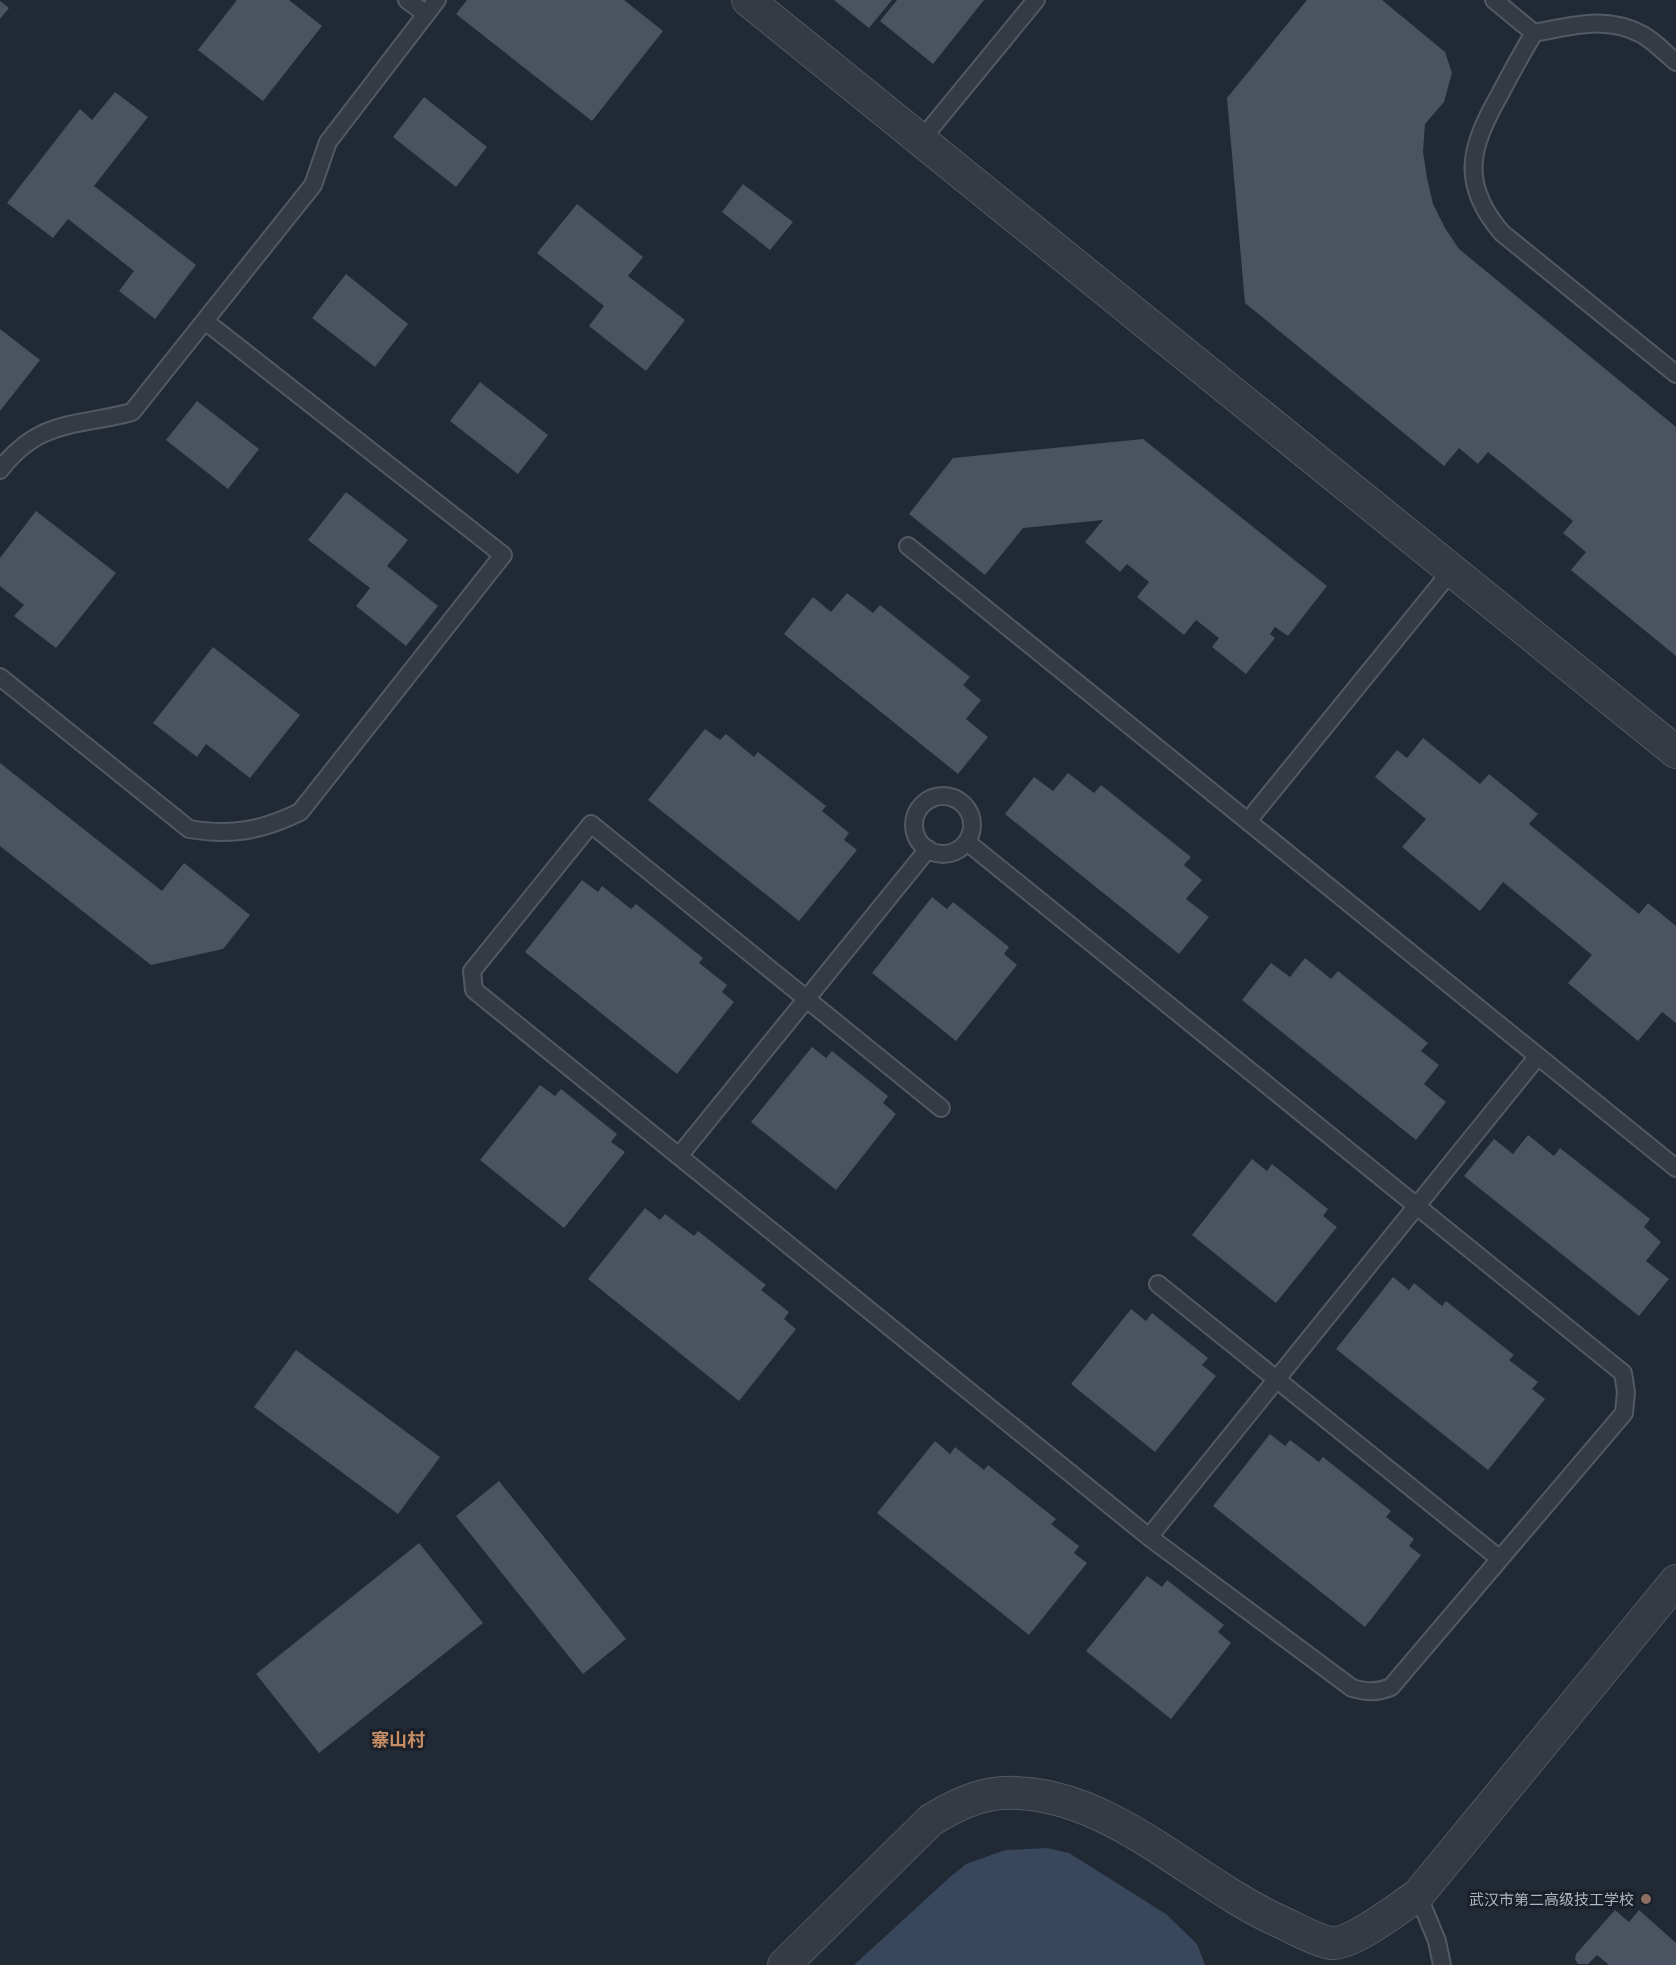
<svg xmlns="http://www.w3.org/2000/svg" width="1676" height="1965" viewBox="0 0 1676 1965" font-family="Commissioner,'Noto Sans SC',sans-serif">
  <rect width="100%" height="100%" fill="#212934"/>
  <path fill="#38475c" d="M1047,1848L1069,1853L1166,1914L1197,1944L1205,1965H854L950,1877L966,1864L1005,1850Z"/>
  <path fill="#4a535f" d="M237,0H289L322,26L263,101L198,50Z
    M467,0H624L663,31L592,121L456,14Z
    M834,0H892L869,28Z
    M897,0H984L933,64L880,21Z
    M1307,0H1382L1445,52L1452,73L1444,102L1425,124L1423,152L1427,178L1433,204L1445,228L1459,249L1676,427V656L1571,570L1586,552L1563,533L1573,521L1488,452L1478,464L1459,448L1444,466L1245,303L1227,98Z
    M0,1L9,8L0,19Z
    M115,92L148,117L94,186L196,265L155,319L119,291L134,271L68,219L53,238L7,203L80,109L92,120Z
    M424,97L487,147L456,187L393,137Z
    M743,184L793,222L770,250L722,212Z
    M577,204L643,257L628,276L685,320L646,371L589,326L604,306L537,253Z
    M346,274L408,324L375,367L312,318Z
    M0,329L40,360L0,411Z
    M480,382L548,435L518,474L450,421Z
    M197,401L259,449L228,489L166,440Z
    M1143,439L1327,586L1288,636L1275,627L1270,634L1275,638L1246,674L1212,647L1219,638L1196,620L1184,635L1137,597L1149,582L1127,564L1120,572L1085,542L1103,520L1023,528L985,575L909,514L953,458Z
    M346,492L408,540L387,566L438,606L406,646L356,606L370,588L308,540Z
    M36,511L116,573L56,648L14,616L24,605L0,586V558Z
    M847,593L873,613L880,605L970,677L963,685L981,700L966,719L988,737L958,774L784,634L813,597L831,612Z
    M213,647L300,715L250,778L206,744L197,757L153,723Z
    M705,729L720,740L726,734L754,757L758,752L826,806L822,811L849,833L844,840L857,850L799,921L648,800Z
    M1423,738L1480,784L1489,774L1538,814L1529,824L1639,914L1648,903L1676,926V1023L1662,1012L1638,1041L1568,983L1592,955L1503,882L1480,911L1402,847L1426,819L1375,777L1397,750L1407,758Z
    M0,763L162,891L184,863L250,915L223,949L151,965L0,846Z
    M1068,773L1094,793L1101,785L1191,857L1184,865L1202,880L1186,899L1209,917L1179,954L1005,814L1034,777L1053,791Z
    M582,880L598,892L602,886L631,909L636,904L703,958L699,963L727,985L722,992L734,1002L677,1074L525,952Z
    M932,897L947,909L953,902L1009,947L1004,954L1017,965L956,1041L872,973Z
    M1305,958L1331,979L1338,971L1428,1043L1421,1051L1439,1065L1424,1084L1446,1102L1416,1140L1242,1000L1271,963L1290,977Z
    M812,1047L826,1058L832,1051L888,1096L883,1103L896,1114L836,1190L751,1122Z
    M540,1085L555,1096L561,1089L617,1134L611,1142L625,1152L564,1228L480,1160Z
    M1528,1135L1554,1156L1560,1148L1650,1219L1644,1227L1661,1242L1646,1261L1669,1279L1639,1316L1464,1176L1494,1139L1513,1154Z
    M1252,1159L1267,1171L1272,1164L1328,1209L1323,1216L1337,1227L1276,1303L1192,1235Z
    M645,1208L660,1220L665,1214L694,1236L698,1231L766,1285L761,1290L789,1312L784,1319L796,1329L739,1401L588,1279Z
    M1393,1277L1409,1290L1414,1283L1442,1306L1446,1301L1514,1355L1509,1360L1538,1382L1532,1389L1545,1399L1488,1470L1336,1349Z
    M1131,1309L1146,1321L1152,1313L1208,1358L1202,1365L1216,1376L1155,1452L1071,1384Z
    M296,1350L440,1457L398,1514L254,1407Z
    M1270,1434L1285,1446L1290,1440L1319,1462L1323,1457L1391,1511L1386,1517L1414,1539L1409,1546L1421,1555L1365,1627L1213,1506Z
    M935,1441L950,1454L955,1447L984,1470L988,1465L1056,1519L1051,1524L1079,1546L1074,1553L1087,1563L1029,1635L877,1513Z
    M499,1481L626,1639L583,1674L456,1516Z
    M419,1543L483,1623L319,1753L256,1674Z
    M1147,1576L1162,1587L1167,1580L1224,1625L1218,1632L1231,1643L1171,1719L1086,1651Z
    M1615,1910L1629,1922L1639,1910L1676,1943V1965H1609L1597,1955L1588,1964H1578L1575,1959L1576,1954Z"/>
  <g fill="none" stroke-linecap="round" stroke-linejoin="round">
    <g stroke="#525962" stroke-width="20">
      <path id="service" d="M407,0L426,14
        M1494,0L1534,33C1573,26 1606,15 1643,35C1655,42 1665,53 1676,62
        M1534,33C1522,53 1511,73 1500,94C1470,147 1459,183 1502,233L1676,374
        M921,140L1036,0
        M0,470C40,418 77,427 132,412L313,185L328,142L437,0
        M908,546L1676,1168
        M0,677L189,829C231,836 261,831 300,812L503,555L205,321
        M914 825a29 29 0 1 1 58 0a29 29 0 1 1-58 0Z
        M1248,821L1452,570
        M967,842L1623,1373L1626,1392L1624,1413L1391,1687C1377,1693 1366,1692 1352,1688L1149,1537
        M941,1108L591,824L472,971L474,990L1149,1537L1538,1056
        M679,1156L928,849
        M1158,1284L1500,1559
        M1418,1895L1437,1941L1442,1965"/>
    </g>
    <g stroke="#525962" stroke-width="34">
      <path id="minor" d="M748,0L1676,752
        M784,1965L931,1820C952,1807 977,1794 1003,1793C1107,1788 1191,1882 1281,1922C1294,1928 1317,1941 1331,1943C1352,1945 1400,1907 1418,1895L1676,1581"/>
    </g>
    <use href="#service" stroke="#343b44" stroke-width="16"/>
    <use href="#minor" stroke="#343b44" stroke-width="32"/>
  </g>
  <circle fill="#8d6e63" stroke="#1a2029" stroke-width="2" cx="1646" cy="1899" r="6"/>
  <g text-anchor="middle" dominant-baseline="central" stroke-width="6" stroke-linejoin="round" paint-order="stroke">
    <g font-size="15" fill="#aeb6c1" stroke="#1a2029" text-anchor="end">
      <text x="1634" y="1899">武汉市第二高级技工学校</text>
    </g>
    <g font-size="18" font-weight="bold" fill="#c78d64" stroke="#1a2029">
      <text x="398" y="1739">寨山村</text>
    </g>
  </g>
</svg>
